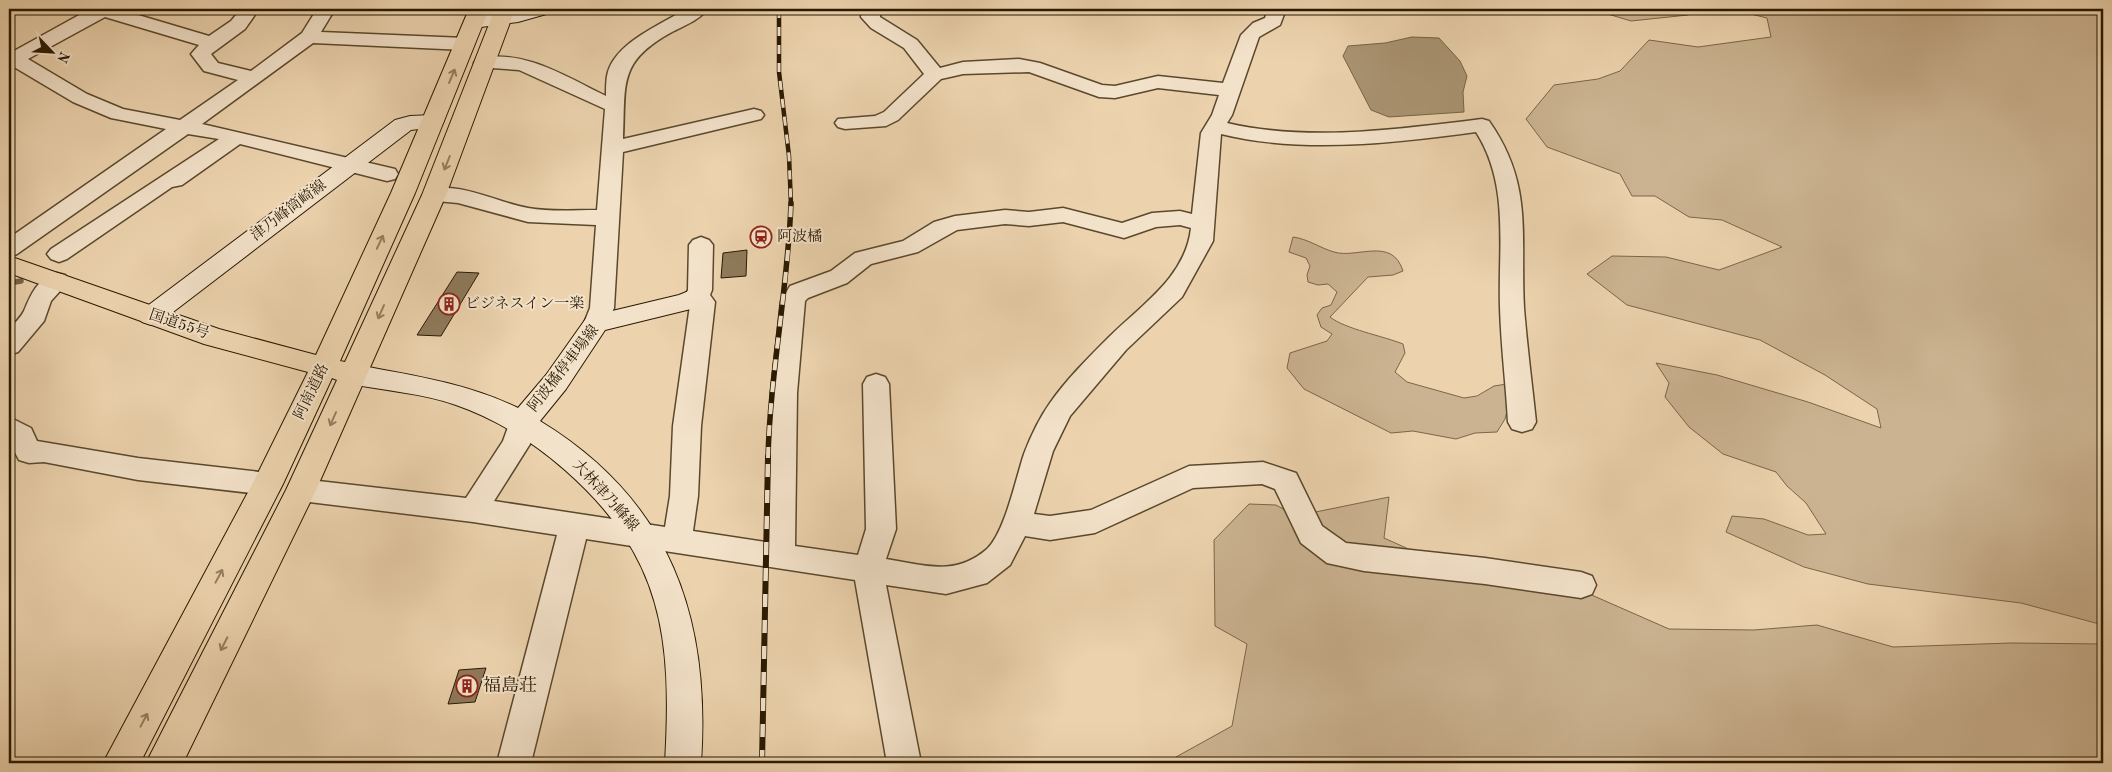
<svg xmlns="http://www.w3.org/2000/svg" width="2112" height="772" viewBox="0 0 2112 772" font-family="'Old Standard TT','Noto Serif JP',serif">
  <rect width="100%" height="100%" fill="#ecd3ae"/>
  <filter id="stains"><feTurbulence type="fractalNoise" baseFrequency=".004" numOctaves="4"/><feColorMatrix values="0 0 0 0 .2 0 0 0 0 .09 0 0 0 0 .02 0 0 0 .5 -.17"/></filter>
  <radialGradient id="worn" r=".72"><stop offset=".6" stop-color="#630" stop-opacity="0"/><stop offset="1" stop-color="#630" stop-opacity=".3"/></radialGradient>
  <path fill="#cbb391" stroke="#7a6649" d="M1591,9H1698L1688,15L1631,21Z
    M1731,9H2103V625L2021,603L1868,584L1804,567L1726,532L1732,516L1764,519L1808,535L1826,534L1806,503L1787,486L1776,472L1723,454L1689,427L1665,397L1669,383L1656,363L1717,375L1808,402L1881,428L1877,409L1825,375L1760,340L1627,305L1587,274L1612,256L1666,257L1719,270L1782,247L1722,220L1689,217L1655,196H1632L1620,174L1547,147L1526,119L1554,85L1598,79L1620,71L1649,40L1698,47L1771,37L1767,18Z
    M1293,237C1308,239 1320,248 1334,252C1357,259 1392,236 1403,271L1393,275L1368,277L1330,317C1345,329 1383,336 1403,344L1405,353L1395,372L1407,382L1464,398L1477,396L1494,386L1507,384L1512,392L1505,419L1497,432L1475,433L1456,439L1413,431L1391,433L1304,389L1287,368L1290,353L1327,341L1332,334L1321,327L1317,315L1322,308L1331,305L1337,292L1328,284L1318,285L1308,282L1307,275L1310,266L1306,258L1289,252Z
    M1389,497L1384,538L1469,576L1578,589L1669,629L1754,630L1817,625L1893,647L2011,643L2103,644V763H1174L1176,757L1232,726L1247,644L1215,626L1214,540L1249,504L1276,505L1296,516Z"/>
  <path fill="#aa9473" stroke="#766345" d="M1412,37L1439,38L1460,61L1467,76L1463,92L1464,112L1389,117L1371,110L1343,56L1348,46L1385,43Z"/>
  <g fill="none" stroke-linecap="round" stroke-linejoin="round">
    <path stroke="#766345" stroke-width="5.5" d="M9,283L21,281"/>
  </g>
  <path fill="#8e7a5b" stroke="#291901" d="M747,250L746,276L721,278L723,253Z
    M457,272L479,273L441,336L417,335Z
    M486,668L475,702L448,704L459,670Z"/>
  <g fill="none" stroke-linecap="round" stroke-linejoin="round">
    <g stroke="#5a482c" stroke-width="3">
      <path id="street" d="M90,9H118L209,36L231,21L241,9H259L245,29L211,54L218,63L251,71L302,33L317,9H335L321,32L465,38L472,40L474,44L472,48L465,50L313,43L202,124L395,169L398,174L395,179L387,181L240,144L182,185L172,187L67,259L59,262L51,259L47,254L51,249L219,139L188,134L17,254L9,257V238L166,129L111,118L73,102L9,64V50L14,51ZM105,17L199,45L191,54L204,71L238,80L180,120L123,109L87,94L28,59Z
        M686,9H707C700,20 683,26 672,32C617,62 626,84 623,139L754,109L761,111L764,115L761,119L623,152L614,308L605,329L596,332L587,329L584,323L590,308L596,225L528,222L458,203L426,200L423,195L426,190C460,181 495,202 528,208C550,212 575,210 597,210L605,109L519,70L477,67L474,63L477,59C523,48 566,77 606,96C606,89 606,82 607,76C613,43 661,25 686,9Z
        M862,9H880V17L917,40L940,68L963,62L1019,59L1040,63L1102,85L1115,86L1158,76L1223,83L1241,35L1253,23L1265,18L1268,9H1286L1280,25L1259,37L1232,115L1227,123C1308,142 1401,129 1482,119L1489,121C1534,185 1520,235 1524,308C1527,346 1532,384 1536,422L1532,429L1522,432L1512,429L1508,422C1506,384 1501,346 1500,307C1498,248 1510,185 1476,132C1395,143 1302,154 1221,134L1213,241L1182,297L1126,350L1070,416L1053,451L1034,514L1050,516L1091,510L1189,466L1263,462L1296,473L1322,526L1346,543L1485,558L1581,572L1592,576L1596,585L1592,594L1581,598L1485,584L1364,571L1327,563L1301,543L1275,489L1262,484L1193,488L1095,533L1050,540L1025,536L1010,565L987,583L946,594L886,585L921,763H887L855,580L586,539L531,763H497L557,535L473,522L301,501L291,498L287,490L291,482L301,479L466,498L503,441L512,416L522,413L532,416L536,423L530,444L494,501L665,527L670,496L673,426L690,305L684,297L688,290L689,245L693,240L701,237L709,240L713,245L712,290L710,295L715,302L701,426L698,496L693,531L766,542L771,393L781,301L790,286L831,271L855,253L903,241L934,222L955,216L1005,210L1029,212L1063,208L1122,223L1152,213L1180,211L1192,214L1201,133L1212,115L1219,95L1158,88L1115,98L1099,97L1029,72L963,74L941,79L898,120L886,126L845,129L838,127L835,123L838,119L875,116L884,112L924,74L904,48L871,28L861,17ZM1063,222L1124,238L1156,227L1180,225L1191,228C1186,277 1140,306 1108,338C1088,358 1066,380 1050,403C1040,417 1030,438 1024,454C1016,478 1005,532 987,549C955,577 924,565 886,559L896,529L889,384L885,377L876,374L867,377L863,384L866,529L858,555L795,546L797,393L805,301L808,298L847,283L871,264L918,252L957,230L1005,224L1029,226Z
        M57,273L65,275L69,281L51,301L44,321L18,352L9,355V329C14,324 21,317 24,311C31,294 38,278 57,273Z
        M9,417L31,428L37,441L138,458L268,473L278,476L282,484L278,492L268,495L138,480L44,462L29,463L19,460L9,441Z"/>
    </g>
    <g stroke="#291901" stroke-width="2">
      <path id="secondary" d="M523,9H553L550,13L518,22L474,28L467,26L464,22L467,18L474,16Z
        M433,115L441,116L444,121L441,126L411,130L160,322L151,325L142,322L138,316L142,310L395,120L410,116Z
        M696,288L705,291L709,297L705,303L695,308L605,330L566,389L540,421C670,500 711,617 701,763H665C672,639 664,557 565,470C533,442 496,419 456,405C422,393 386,391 352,384L342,381L338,374L342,367L352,364C409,375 465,382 518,408L546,375L587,317L679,295Z"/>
    </g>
    <g stroke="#291901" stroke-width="2">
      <path id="highway" d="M469,9H489L415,193L340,361L345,362L422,195L495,9H515L446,195L316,490L183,763H146L286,490L337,380L332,378L283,484L140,763H103L254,481L308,372L204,344L9,273V256L219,329L316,355L391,193Z"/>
    </g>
    <use href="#street" fill="#f3e2ca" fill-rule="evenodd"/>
    <use href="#secondary" fill="#f3e2ca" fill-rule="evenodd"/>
    <use href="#highway" fill="#ecd3ae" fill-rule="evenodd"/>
    <g stroke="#291901" stroke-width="4.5">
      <path id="rail-far2" d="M779,9V72L789,156L791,205"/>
    </g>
    <g stroke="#291901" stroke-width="5.5">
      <path id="rail-far1" d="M768,458C770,373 788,289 791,203"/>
    </g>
    <g stroke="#291901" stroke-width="6">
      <path id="rail" d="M762,763L768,457"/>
    </g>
    <use href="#rail-far2" stroke="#f3e2ca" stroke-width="3" stroke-dasharray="9" stroke-linecap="butt"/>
    <use href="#rail-far1" stroke="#f3e2ca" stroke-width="4" stroke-dasharray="11" stroke-linecap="butt"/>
    <use href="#rail" stroke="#f3e2ca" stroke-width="4.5" stroke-dasharray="13" stroke-linecap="butt"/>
  </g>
  <defs><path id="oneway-shaft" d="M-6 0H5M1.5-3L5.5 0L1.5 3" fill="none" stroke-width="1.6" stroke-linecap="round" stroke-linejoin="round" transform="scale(1.25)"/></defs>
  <g stroke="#947f60">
    <use href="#oneway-shaft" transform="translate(452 76) rotate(-67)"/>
    <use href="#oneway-shaft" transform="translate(447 163) rotate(112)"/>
    <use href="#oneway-shaft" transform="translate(380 242) rotate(-65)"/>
    <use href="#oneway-shaft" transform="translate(381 312) rotate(114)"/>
    <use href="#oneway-shaft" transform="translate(333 419) rotate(114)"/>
    <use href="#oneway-shaft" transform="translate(219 576) rotate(-62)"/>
    <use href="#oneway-shaft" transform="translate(224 644) rotate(117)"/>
    <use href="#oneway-shaft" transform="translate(144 720) rotate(-62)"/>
  </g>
  <defs>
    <g id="station-ring" transform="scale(1.125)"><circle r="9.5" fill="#f3e2ca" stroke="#8f2418" stroke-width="1.5"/><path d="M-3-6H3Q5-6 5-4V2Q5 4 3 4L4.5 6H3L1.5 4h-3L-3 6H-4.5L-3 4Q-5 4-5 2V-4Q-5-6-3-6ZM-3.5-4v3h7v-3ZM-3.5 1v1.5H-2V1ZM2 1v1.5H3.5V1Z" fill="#8f2418"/></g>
    <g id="building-ring" transform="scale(1.125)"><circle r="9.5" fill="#f3e2ca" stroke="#8f2418" stroke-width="1.5"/><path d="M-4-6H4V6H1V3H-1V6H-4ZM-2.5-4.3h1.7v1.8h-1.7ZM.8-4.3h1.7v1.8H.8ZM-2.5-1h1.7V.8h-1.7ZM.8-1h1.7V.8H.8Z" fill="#8f2418"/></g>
  </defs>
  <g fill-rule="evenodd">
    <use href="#station-ring" x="761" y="237"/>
    <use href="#building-ring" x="449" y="304"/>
    <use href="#building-ring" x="467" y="686"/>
  </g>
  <g text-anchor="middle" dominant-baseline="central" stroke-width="4" stroke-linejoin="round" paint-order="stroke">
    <g font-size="15" fill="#291901" stroke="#f3e2ca">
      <text transform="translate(289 211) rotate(-37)">津乃峰筒崎線</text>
      <text transform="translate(179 325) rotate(19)">国道55号</text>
      <text transform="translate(564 369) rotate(-52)">阿波橘停車場線</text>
      <text transform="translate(312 392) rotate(-64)">阿南道路</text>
      <text transform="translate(605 496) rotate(48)">大林津乃峰線</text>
    </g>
    <g font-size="15" fill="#291901" stroke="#f3e2ca" text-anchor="start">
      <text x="777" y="237">阿波橘</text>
      <text x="465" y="304">ビジネスイン一楽</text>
    </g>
    <g font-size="18" fill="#291901" stroke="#f3e2ca" text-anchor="start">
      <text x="483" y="686">福島荘</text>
    </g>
  </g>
  <rect width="2112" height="772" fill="none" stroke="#ecd3ae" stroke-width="30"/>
  <rect x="10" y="10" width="2092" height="752" fill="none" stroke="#291901" stroke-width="2.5"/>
  <rect x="15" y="15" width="2082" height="742" fill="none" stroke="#291901"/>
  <g transform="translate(52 52) rotate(115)" stroke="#f3e2ca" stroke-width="4" paint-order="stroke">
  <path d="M0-4L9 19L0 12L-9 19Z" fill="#291901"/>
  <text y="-8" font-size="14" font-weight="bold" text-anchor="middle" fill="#291901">N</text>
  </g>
  <rect width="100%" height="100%" filter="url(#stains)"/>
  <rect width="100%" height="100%" fill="url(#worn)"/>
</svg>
